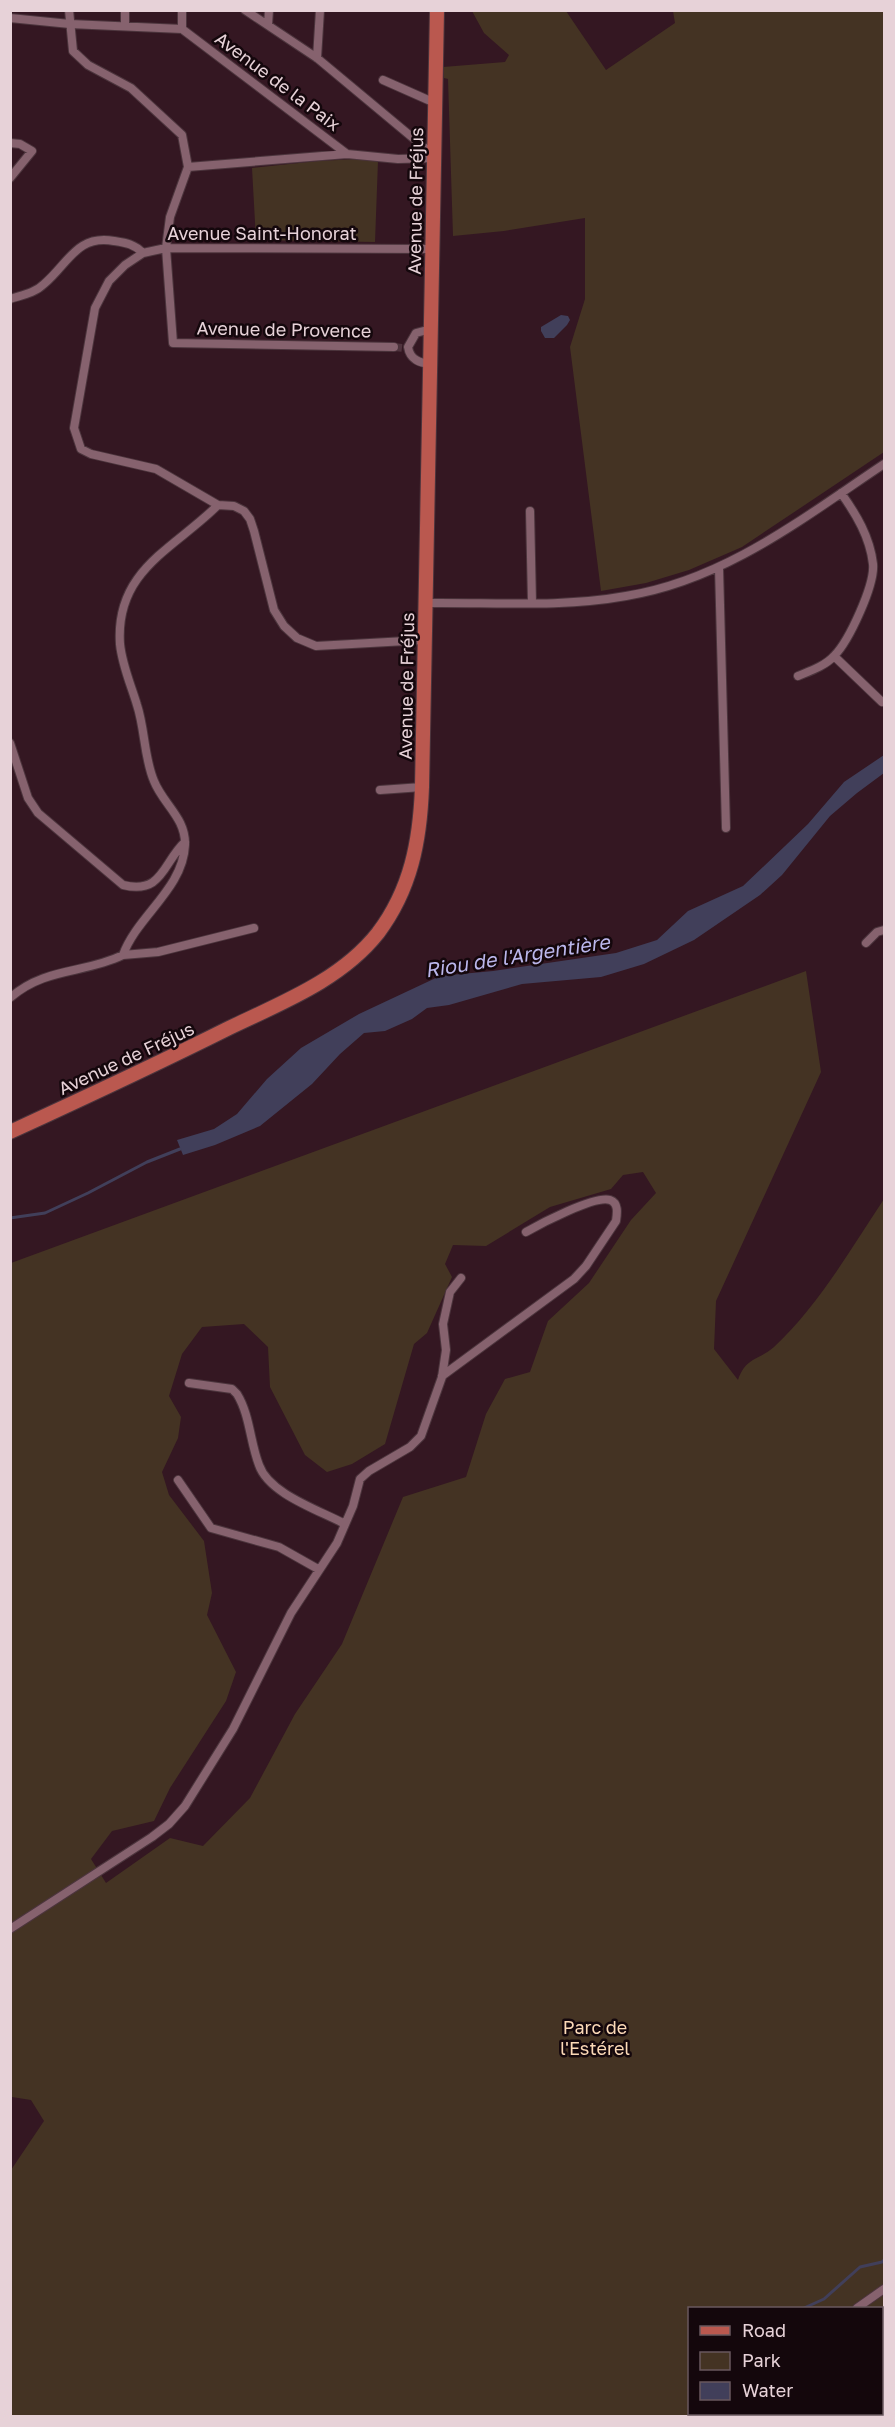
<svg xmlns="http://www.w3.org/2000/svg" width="895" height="2427" viewBox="0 0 895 2427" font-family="'Golos Text',sans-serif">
  <rect width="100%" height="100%" fill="#341722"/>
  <path fill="#443323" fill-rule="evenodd" d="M744,10L884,11V452L742,547L689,570L646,583L601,591L570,347L585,299V218L504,231L453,236L448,79L444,78L443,67L505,62L509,55L484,33L472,11H566L606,70L675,23L673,11L744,12Z
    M358,159L378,161L375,242L256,240L252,168L318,161Z
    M806,971L821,1072L716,1301L714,1349L738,1380C746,1357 758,1361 774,1347C819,1305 850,1250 884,1199V2416H11V2170L44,2121L31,2100L12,2097L11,2094V1263ZM643,1172L656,1193L631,1220L589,1283L548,1321L530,1372L505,1379L486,1414L466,1477L403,1497L342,1644L295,1714L250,1798L203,1846L170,1838L106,1883L91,1859L112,1831L154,1821L170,1788L226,1701L236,1672L207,1615L212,1593L204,1541L169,1495L162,1472L178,1438L181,1417L169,1396L182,1354L202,1327L244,1324L268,1347L270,1387L305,1455L327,1472L352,1464L385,1444L414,1344L427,1333L452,1277L445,1264L453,1245L486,1246L550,1207L611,1189L623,1175ZM690,2308H882V2414H690Z"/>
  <path fill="#413f5a" d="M561,315L568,316L570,320L567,325L554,338H545L541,331V327Z
    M884,755V773L857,793L830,816L782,875L760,895L694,940L644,964L601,977L522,984L449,1005L427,1008L412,1019L385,1031L364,1033L340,1054L312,1084L260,1126L215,1145L183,1155L177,1140L214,1129L237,1114L267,1079L301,1048L359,1014L440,976L493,971L616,953L657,940L688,911L743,886L808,824L844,782Z"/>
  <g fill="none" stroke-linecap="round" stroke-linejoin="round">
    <path stroke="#413f5a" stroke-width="3" d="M10,1218L45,1213L88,1193L147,1162L180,1149
      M804,2308L824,2299L860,2267L882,2262L884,2260
      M699,2416L701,2414"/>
    <path stroke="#4f333d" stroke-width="8" stroke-dasharray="8 4" stroke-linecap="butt" d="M394,347L403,348"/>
    <g stroke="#4c353d" stroke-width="10">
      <path id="minor" d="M69,10L73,51L88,65L131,88L182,135L188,167L347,154L398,159L434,158
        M125,10V26
        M182,10V29
        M245,10L317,58L425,148L434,158
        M10,18L70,24L182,29L347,154
        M268,25L269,10
        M317,58L320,10
        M383,80L435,103
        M10,143L20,144L32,151L10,178
        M188,167L170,217L166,248L173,343L394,347
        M10,299C22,295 35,293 44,284C68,264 77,234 114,241C127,243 134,244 143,253
        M431,329L416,333L408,347C410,360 420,363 431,364
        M530,511L532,603
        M719,568L726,828
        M425,603C491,602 560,608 626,596C725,580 803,518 884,464
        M424,640L316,646L297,638L284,626L274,610L254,531L250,519L244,511L234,506L218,505L156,469L91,454L81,449L74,428L95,308L109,281L125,265L143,253L166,248L433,249
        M834,656L882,702
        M798,676C810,671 825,666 834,656C849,641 875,585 873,564C870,537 856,514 841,493
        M10,743L28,798L38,813L123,885C163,895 163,862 185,842
        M380,790L422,787
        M866,943L877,932L884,930
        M123,955L158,952L254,928
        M11,997C46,967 84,974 123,955C137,916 183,889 185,845C186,818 163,804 154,781C144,758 145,729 137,705C131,685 122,665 120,644C115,570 174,549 218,505
        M442,1376L574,1279L586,1266L616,1221C617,1214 619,1203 610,1200C595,1195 540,1224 526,1232
        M189,1383L232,1389L237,1394C250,1415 250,1442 259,1465C269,1494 319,1510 345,1524
        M178,1480L211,1528L279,1547L318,1569
        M10,1929L152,1837L169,1824L185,1806L233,1729L291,1613L337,1543L353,1506L360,1479L369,1471L410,1447L421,1436L442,1377L446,1350L443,1324L450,1292L461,1278
        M857,2308L884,2289
        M730,2416L731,2414"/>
    </g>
    <g stroke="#4c353d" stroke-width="16">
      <path id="primary" d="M10,1132C84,1098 157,1064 229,1028C281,1003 341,980 378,933C411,889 420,841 422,787L437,10"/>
    </g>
    <use href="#minor" stroke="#86626e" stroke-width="8"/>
    <use href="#primary" stroke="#ba584f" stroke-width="14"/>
  </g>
  <g text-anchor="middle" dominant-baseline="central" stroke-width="5" stroke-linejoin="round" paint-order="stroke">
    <g font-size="18" fill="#e7d2d8" stroke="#14070c">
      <text transform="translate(278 81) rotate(37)">Avenue de la Paix</text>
      <text transform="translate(415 201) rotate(-89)">Avenue de Fréjus</text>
      <text x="262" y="233">Avenue Saint-Honorat</text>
      <text transform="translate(284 329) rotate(1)">Avenue de Provence</text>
      <text transform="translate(406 686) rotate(-89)">Avenue de Fréjus</text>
      <text transform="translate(126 1058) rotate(-25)">Avenue de Fréjus</text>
    </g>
    <g font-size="18" fill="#fcd9b7" stroke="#14070c">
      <text x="595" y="2027">Parc de<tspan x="595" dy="21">l'Estérel</tspan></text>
    </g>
    <g font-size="20" font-style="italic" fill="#bbb7ec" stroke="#14070c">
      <text transform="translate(517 955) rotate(-9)">Riou de l'Argentière</text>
    </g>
  </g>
  <rect width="895" height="2427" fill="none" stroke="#e7d2d8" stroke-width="24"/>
  <rect x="688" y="2307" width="195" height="108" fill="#14070c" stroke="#68585e" stroke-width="1.5"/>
  <rect x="700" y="2326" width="30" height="9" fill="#ba584f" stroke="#68585e" stroke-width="1.5"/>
  <text x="742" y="2337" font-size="18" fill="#e7d2d8">Road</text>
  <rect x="700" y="2352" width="30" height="18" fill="#443323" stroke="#68585e" stroke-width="1.5"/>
  <text x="742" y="2367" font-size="18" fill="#e7d2d8">Park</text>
  <rect x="700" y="2382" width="30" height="18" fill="#413f5a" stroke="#68585e" stroke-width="1.5"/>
  <text x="742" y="2397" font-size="18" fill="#e7d2d8">Water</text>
</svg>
